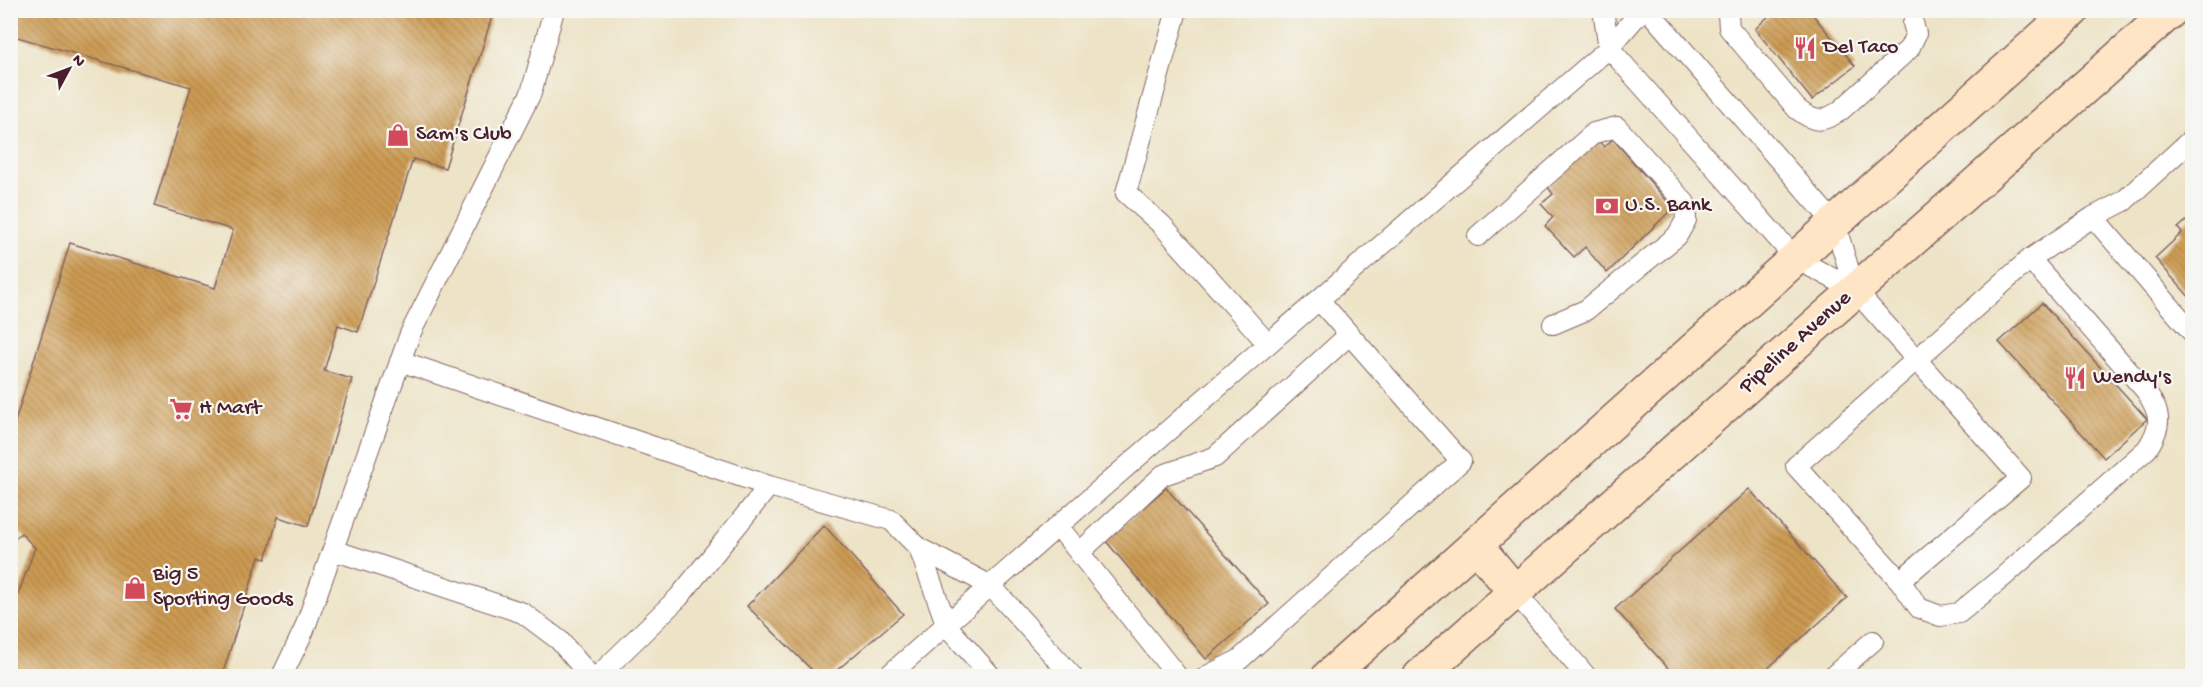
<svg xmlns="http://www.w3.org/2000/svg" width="2203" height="687" viewBox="0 0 2203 687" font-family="'Gochi Hand',sans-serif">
  <defs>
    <pattern id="building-back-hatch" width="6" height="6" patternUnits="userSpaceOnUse" patternTransform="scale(1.5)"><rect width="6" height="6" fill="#cc9b52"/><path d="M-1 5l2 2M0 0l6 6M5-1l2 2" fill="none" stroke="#a87e44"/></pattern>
  </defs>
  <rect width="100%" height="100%" fill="#f6f6f2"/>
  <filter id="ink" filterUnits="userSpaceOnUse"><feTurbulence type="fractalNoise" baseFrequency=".0167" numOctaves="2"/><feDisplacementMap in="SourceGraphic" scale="12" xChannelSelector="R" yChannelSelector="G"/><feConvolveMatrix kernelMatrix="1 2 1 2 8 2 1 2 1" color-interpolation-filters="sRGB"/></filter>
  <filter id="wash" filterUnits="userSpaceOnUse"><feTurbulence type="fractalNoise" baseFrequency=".008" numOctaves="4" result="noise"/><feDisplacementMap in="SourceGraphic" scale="24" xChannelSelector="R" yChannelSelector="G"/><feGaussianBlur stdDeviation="1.35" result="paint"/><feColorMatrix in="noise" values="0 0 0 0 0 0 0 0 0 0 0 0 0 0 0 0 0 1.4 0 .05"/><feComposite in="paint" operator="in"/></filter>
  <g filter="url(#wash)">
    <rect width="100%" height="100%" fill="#ede3c6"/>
    <g id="blocks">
      <path fill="url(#building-back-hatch)" d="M10,10H494L445,168L413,159L358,332L338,325L324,371L352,379L308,526L278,517L266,559L259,557L222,676H10V617L35,548L21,533L10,543V438L70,243L215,288L233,230L154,206L191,87L10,35Z
        M1775,10H1809L1855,66L1812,100L1755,29Z
        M1613,139L1673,208L1607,273L1585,247L1574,257L1545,226L1553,217L1541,204L1553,194L1548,187L1598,140L1604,147Z
        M2192,216V300L2155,258L2182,233L2178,228Z
        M2042,303L2147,419L2104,458L1999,342Z
        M1166,488L1269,604L1206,659L1105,540Z
        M1749,489L1847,598L1759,676H1675L1615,609Z
        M824,525L903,614L830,676H818L747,606Z"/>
    </g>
  </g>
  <g filter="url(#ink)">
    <use href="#blocks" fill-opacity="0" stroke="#836461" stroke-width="1.5"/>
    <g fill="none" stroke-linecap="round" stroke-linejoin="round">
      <g stroke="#836461" stroke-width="22">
        <path id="service" d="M1177,10L1126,193L1162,225L1268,344
          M1603,10L1609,48L1796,259L1855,290L2021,478L1900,581
          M1648,10L1835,224L1855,290
          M1729,10L1728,14L1729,28L1797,109C1815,123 1821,123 1840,111L1909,49L1916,34L1913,23
          M2093,217L2124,201L2192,139
          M1478,236L1594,133L1617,127L1685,203L1686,220L1677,236L1586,310L1553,324
          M2030,259L2146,391C2161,415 2163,424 2147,449L2003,577L1959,613L1940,616L1919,608L1900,581L1796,466Z
          M2030,259L2093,217L2192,332
          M400,361L769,486L891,520L919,548L991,586L1072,676
          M1058,526L1177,676
          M919,548L947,626L991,676
          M333,550L523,613L559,640L590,676
          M1079,553L1163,475L1215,457L1349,335
          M1515,592L1586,676
          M282,676L304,630L410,334L531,93L554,10
          M598,676L679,597L769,486
          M888,676L1058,526L1609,48L1642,10
          M1207,676L1239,660L1461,461L1319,300
          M1833,676L1873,641"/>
      </g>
      <g stroke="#836461" stroke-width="36">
        <path id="secondary" d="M1476,545L1515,592
          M1329,676L2073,10
          M1420,676L2172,10"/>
      </g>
      <use href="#service" stroke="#fff" stroke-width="20"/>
      <use href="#secondary" stroke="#fee5c5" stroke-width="33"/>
    </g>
  </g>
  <defs>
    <g id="restaurant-bare" transform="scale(1.8)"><path d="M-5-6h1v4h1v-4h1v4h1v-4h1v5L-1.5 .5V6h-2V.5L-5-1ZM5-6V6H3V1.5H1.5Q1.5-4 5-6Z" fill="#d1495b" stroke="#f6f6f2" stroke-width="2.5" paint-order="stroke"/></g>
    <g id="shop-bare" transform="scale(1.8)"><path d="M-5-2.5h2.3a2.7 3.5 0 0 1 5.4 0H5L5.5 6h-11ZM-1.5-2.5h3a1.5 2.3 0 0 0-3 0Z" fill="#d1495b" stroke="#f6f6f2" stroke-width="2.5" paint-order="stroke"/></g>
    <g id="bank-bare" transform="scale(1.8)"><path d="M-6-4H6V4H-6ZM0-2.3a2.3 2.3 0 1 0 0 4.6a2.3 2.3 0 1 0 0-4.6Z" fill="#d1495b" stroke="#f6f6f2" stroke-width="2.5" paint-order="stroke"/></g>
    <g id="supermarket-bare" transform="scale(1.8)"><path d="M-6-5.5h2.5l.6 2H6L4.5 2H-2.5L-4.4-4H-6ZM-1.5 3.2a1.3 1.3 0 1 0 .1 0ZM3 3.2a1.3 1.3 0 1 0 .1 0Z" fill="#d1495b" stroke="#f6f6f2" stroke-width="2.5" paint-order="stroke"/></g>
  </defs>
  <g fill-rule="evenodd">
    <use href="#restaurant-bare" x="1805" y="48"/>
    <use href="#shop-bare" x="398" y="135"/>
    <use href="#bank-bare" x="1607" y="206"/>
    <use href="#restaurant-bare" x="2075" y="378"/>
    <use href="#supermarket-bare" x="181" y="409"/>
    <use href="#shop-bare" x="135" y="588"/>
  </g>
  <g text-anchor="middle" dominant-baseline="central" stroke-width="4.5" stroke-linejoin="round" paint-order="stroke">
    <g font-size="22" fill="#4a1f2b" stroke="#f6f6f2" text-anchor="start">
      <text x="1823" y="48">Del Taco</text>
      <text x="416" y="135">Sam's Club</text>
      <text x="1625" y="206">U.S. Bank</text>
      <text x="2093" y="378">Wendy's</text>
      <text x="199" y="409">H Mart</text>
      <text x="153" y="575">Big 5<tspan x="153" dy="25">Sporting Goods</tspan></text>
    </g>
    <g font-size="22" fill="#4a1f2b" stroke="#f6f6f2">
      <text transform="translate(1796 343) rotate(-42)">Pipeline Avenue</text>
    </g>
  </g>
  <rect width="2203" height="687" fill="none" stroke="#f6f6f2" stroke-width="36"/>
  <g transform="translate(69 69) rotate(49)" stroke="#f6f6f2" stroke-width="4.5" paint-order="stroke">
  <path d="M0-4.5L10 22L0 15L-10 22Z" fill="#4a1f2b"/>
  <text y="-9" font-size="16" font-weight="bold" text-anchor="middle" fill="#4a1f2b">N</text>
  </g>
</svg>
